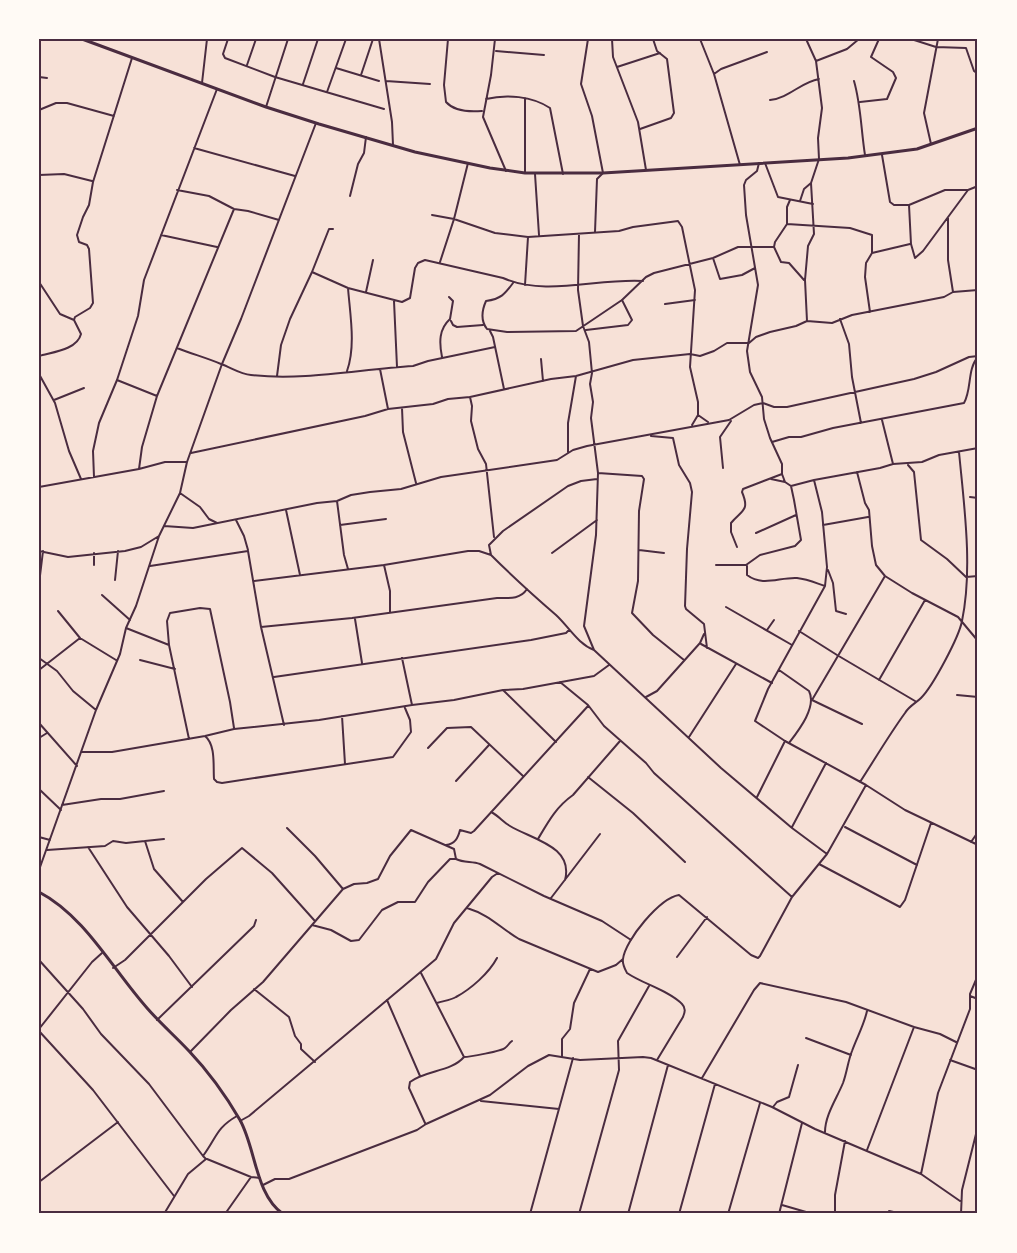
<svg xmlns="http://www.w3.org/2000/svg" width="1017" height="1253" viewBox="0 0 1017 1253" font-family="Bitter,serif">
  <rect width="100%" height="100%" fill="#f7e1d7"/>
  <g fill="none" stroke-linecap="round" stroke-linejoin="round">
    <path stroke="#4a2c40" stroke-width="2" d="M228,39L223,54L225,58L275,77L384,109
      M379,39L392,122L393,145
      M448,39L444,85L446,102C454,111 470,112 482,111
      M495,39L491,75L483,117L506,171
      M588,39L581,84L592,116L603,173L597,179L595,232
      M612,39L613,57L638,122L646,170
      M700,39L714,74L740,165
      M806,39L816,61L822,108L818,138L819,159L811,183L814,234L808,246L805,280L807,321
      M911,39L936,47L966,48L974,71L978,74
      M496,51L544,55
      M816,61L847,49L859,39
      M247,65L256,39
      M617,67L660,53
      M336,68L379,81
      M714,74L721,69L767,52
      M361,75L373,39
      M39,77L47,78
      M386,81L430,84
      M854,81C861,105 861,130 865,155
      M202,83L207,39
      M303,84L318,39
      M327,92L346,39
      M525,98V173
      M486,99C506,94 532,96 550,108L563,174
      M770,100C789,98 801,82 819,79
      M860,102L887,99L896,78L893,72L871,57L879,39
      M266,107L288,39
      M39,110L56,103H67L114,116
      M640,129L671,118L674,113L667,59L657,51L653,39
      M931,144L924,113L938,39
      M194,148L295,176
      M882,155L890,202L894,205H909L945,190H967
      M765,163L778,197L813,204
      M535,174L539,235
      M39,175L64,174L92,181
      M177,190L209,196L234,209L248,211L279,220
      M350,196L358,164L364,153L366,137
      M790,200L787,207V224L775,242L774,247L781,262L789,263L804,280
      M800,201L804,189L811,183
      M909,205L911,244L915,258L923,251L968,190L978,186
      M432,215L454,219L495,233L528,237L619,231L633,227L678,221L682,227L695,290L690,367L698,402V415L708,422
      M948,218V260L953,292
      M787,224L850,228L872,235V253L866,263L865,277L870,312
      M579,234L578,290L583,326L589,342L592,373L590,384L593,402L591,418L598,473L596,535L584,626L594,650
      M161,235L217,247
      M872,253L910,244
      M713,258L720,279L742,275L755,268
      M440,262L454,219L468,163
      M312,272L329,229H333
      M39,282L60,314L74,320L81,334C77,350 52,352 39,356
      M513,283C505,294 501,299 486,301C482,310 480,320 487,329L507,332L576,331L622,300L646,277L654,273L713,258L738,247H774
      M525,285L528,237
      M366,292L373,260
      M394,301L397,367
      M665,304L695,300
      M840,319L849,344L852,377L861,423
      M74,320L75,317L90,308L93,303L89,249L87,245L79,242L77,235L83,217L89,205L93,182L132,58
      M451,321L453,325L457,327L483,325
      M586,330L628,325L632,320L622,300
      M490,331L493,337L504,389
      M177,348C192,354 207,358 221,364C232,368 240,374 251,375C305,381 360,369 413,366L428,361L495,347
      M442,357C439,342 439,329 450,319L453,301L449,297
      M541,359L543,381
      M380,369L388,409
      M347,371C356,346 350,314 348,288
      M39,374L55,403L69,451L81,479
      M277,376L281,345L290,319L312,272L348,288L402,302L410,298L415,268L418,263L425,260L503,278C546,297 597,278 643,281
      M117,380L157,396
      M470,397L472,406L471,421L478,449L486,464L494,537
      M54,400L84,388
      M402,408L403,432L416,483
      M882,420L893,464
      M692,425L698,415
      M651,436L673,438L679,465L690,483L692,492L687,549L685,606L686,609L704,624L707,648
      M772,442L789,437H801L833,428L964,403C972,389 967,369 978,357
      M568,452V423L576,376
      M191,453L365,416L388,409L433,404L448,399L470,397L551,379L576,376L633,360L690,354L700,356L714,351L727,343H749L756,337L770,332L796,326L807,321L832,323L852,315L944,297L953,292L978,290
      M908,465L914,472L921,540L947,559L966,577L978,576
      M723,468L720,437L731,421
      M139,469L142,447L157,396L234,209
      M857,472L865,503L869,510L872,546L876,565L885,576L912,593L958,617L978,641
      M598,473L642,476L644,479L639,511L638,581L632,613L653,635L684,660
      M94,477L93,451L99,423L117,380L138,316L144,280L217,89
      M597,479L581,481L568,486L503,531L489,545L491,555C512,576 534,596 556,615C569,627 578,644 594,650L721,768L792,828L827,854
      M771,479L785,482
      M814,480L822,512L827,567L825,586L768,689L755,721L785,741L866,785L905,810L978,845
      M791,486L814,480L880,468L893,464L922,462L939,455L978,448
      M39,487L139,469L165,462H186
      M180,493L200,507L209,519L217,523
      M970,497L978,498
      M337,501L344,555L348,569
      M286,510L300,575
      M236,520L244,536L248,550
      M340,525L386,519
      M823,525L868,517
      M164,526L193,528L317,503L337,501L351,495L370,492L401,489L441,477L557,460L573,450L587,446L729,420L754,405L763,403L774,407H787L914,379L936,372L969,357L978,356
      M756,533L796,515
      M737,547L731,532V523C742,510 750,511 742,492L743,489L782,474
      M639,550L664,553
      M39,551L68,557L125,551L141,547L159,536
      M94,553V565
      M552,553L597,520
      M384,565L390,591V612
      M716,565H746L760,555L795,546L801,540L794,500L791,486L785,482L782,474V464L770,438L764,419L762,397L750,372L747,351L758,285L746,215L744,185L746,180L757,171L759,163
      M150,566L248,551L261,627L284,725
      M747,566V575C763,587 779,577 797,578C807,579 816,583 825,586
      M828,570L833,583L836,611L846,614
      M115,580L118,551
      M254,581L384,565L468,551H479L491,555
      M39,584L43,551
      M102,595L130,620
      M726,607L792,645
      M58,611L80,638
      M355,619L362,663
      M261,627L352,618L497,598C508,598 520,600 527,589
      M126,628L169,645L189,739
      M767,630L774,620
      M799,631L837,655L915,701
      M701,644L772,683
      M169,645L167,621L170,613L200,608L210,609L230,702L234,728
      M39,658L57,671L73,691L96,710
      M402,658L412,705
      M140,660L175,669
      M39,670L80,638L116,660
      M779,670L809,691C817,707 799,730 789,743
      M274,677L531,640L566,633L569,630
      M879,680L925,600
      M560,682L588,705L604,726L646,763L654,773L792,897
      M503,690L556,742
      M957,695L978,697
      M646,697L657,691L700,643L704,634
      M342,716L345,764
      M39,723L77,766
      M862,724L812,700L885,576
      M205,736C216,745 213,766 214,779L217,782L222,783L393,757L411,732L410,720L405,708
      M689,737L736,664
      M39,738L47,733
      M428,748L447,728L471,727L523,776
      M82,752H112L205,736L234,729L319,720L412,705L454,700L503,690L523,689L594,676L609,665
      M588,777L633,813L685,862
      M456,781L489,745
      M860,782C875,759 889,735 905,713C909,706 916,703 921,698C933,686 959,637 962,621C973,568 964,505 959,452
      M39,789L61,810
      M757,797L785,741
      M62,805L101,799H120L164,791
      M491,812C499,816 503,822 510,826C531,839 574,846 565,880
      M792,827L826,763
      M845,827L917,865
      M287,828L315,856L343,889
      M39,837L50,840
      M538,839C548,822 556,807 573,795L620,741
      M145,841L154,869L183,902
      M971,842L978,832
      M446,845C455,844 458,838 460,830L471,833L474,831L588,706
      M88,847L127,907L169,956L192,987
      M47,850L105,846L113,841L126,843L164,839
      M819,864L900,907L905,900L931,823
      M39,870L96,710L120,654L126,628L136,606L159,536L180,493L187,462L222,364L241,319L316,123
      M551,898L600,834
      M467,908C490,915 499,927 519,939L598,972L616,965L623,959
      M312,925L331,930L351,941L359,940L382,910L398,902H415L428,882L450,859H456
      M677,957L707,917
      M39,960L83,1009L101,1034L149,1084L203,1156
      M113,968L125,960L206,879L242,848L272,873L314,920
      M421,973L464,1057
      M254,989L289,1017L295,1036L301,1044V1049L315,1062
      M970,996L978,999
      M387,1000L420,1076
      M437,1003C443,1001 451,1000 456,997C471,989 489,973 497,958
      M157,1020L254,926L256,920
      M39,1029L92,962L102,953
      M39,1031L93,1090L174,1196
      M806,1038L851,1055
      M190,1052L231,1010L263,982L343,889L354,884L367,883L378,879L390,856L411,830L454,849L456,859C464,863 472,861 480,864L544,896L602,921L631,940
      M562,1056V1039L570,1029L574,1003L590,969
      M657,1060L683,1017C685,1012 686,1008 682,1004C668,990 643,984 627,973C625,969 622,964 623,959C625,940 660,898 679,895L751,955L758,958L760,956L792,897L827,854L866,785
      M950,1060L978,1070
      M702,1078L754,990L760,983L846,1002L914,1027L940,1034L956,1042
      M481,1101L559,1109
      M773,1107L777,1102L789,1097L798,1065
      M240,1121L249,1116L436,959L454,923L492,877L498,873
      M425,1123L409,1088L410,1082C426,1070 451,1072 464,1057C469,1057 502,1051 505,1048C508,1046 509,1043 512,1041
      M825,1132C825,1115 837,1098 843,1083C847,1072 848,1061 852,1051C857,1037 864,1025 867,1011
      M867,1150L914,1027
      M207,1159L251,1177L260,1178
      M921,1174L938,1093L970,1009V994L978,975
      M39,1182L118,1122
      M263,1185L275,1179H289L417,1130L426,1124L490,1095L528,1066L549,1055L580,1060L643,1057L651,1058L772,1107L815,1129L921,1174L960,1201
      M782,1205L813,1214
      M164,1214L188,1174L206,1159L203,1156C217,1137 216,1128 237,1116
      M225,1214L251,1177
      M530,1214L573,1058
      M579,1214L619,1070L618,1041L649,986
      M628,1214L668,1065
      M679,1214L715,1084
      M728,1214L760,1103
      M779,1214L802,1123
      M835,1214V1195L845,1141
      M887,1214L889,1211L903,1214
      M961,1214L962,1190L978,1126"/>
    <path stroke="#4a2c40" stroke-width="3" d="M39,892C85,916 113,970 147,1008C160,1023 175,1036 189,1051C208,1071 226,1096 240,1120C256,1149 255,1194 283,1214"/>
    <path stroke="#4a2c40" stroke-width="3" d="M82,39L266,107L319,124L415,152L490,168L525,173H603L848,158L917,149L978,128"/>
  </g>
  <rect width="1017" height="1253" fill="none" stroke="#fffaf5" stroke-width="81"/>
  <rect x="40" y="40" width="936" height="1172" fill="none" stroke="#4a2c40" stroke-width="2"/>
</svg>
